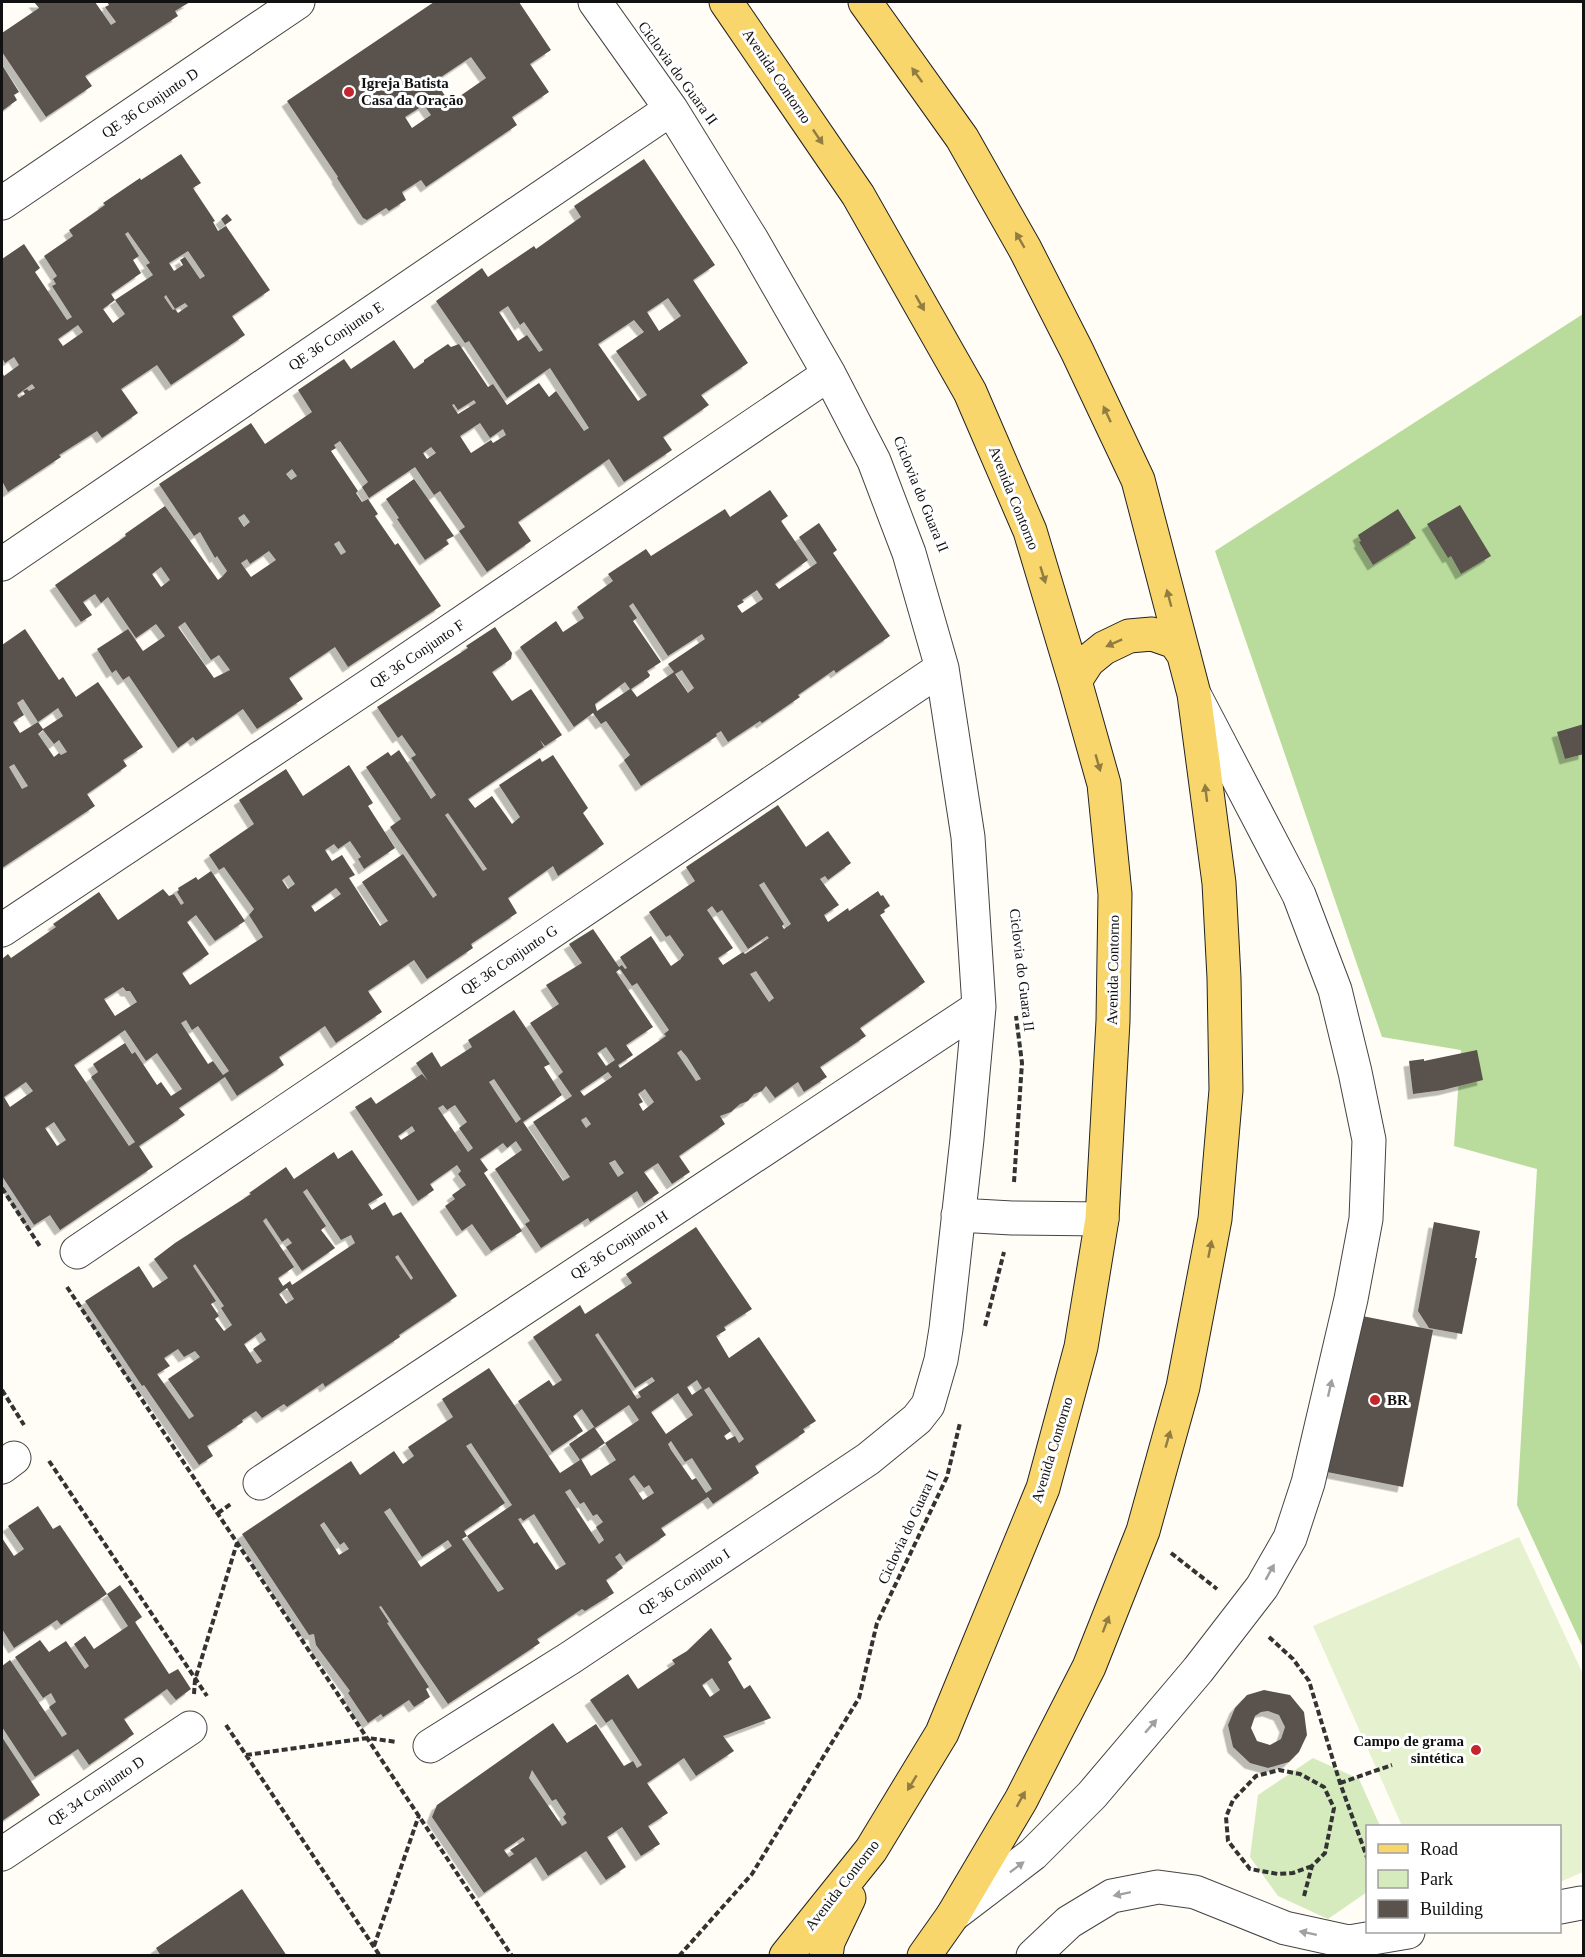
<svg xmlns="http://www.w3.org/2000/svg" width="1585" height="1957" viewBox="0 0 1585 1957" font-family="Georgia,serif">
  <defs>
    <filter id="shadow"><feDropShadow dx="-5.5" dy="5.5" stdDeviation="0" flood-color="#0004"/></filter>
  </defs>
  <rect width="100%" height="100%" fill="#fffdf5"/>
  <path fill="#d5ebbd" d="M1313,1758L1359,1779L1380,1826H1368L1367,1892L1328,1919L1278,1896L1250,1857L1258,1795Z"/>
  <path fill="#b9dc9c" d="M1583,314V1648L1517,1505L1537,1169L1454,1146L1461,1050L1382,1037L1215,551Z"/>
  <path fill="#e6f2cf" d="M1519,1537L1583,1674V1872L1560,1882V1826H1402L1313,1626Z"/>
  <path fill="#5a524d" fill-rule="evenodd" filter="url(#shadow)" d="M34,2H95L111,25L116,22L105,7L109,5L107,2H190L175,11L178,16L85,76L92,86L46,117L2,52V33L39,8Z
    M434,2H519L551,50L530,64L549,92L512,117L517,125L426,187L421,180L402,192L406,200L389,211L386,208L367,220L363,218L337,178L338,177L287,101ZM471,57L486,78L450,103L435,81ZM424,105L431,115L412,128L405,117Z
    M2,65L19,92L14,95L17,100L2,111Z
    M181,154L201,183L193,188L215,221L213,222L218,231L226,226L270,290L232,316L245,335L171,385L157,365L121,389L138,413L102,438L97,431L59,455L61,457L8,492L2,481V372L4,376L19,365L14,357L5,363L2,358V259L24,244L40,268L35,272L67,320L72,317L52,286L56,284L53,279L57,276L44,256L73,236L69,230L105,205L103,203L140,178L141,180ZM128,232L150,263L146,265L153,275L115,300L125,314L113,323L103,309L115,300L111,294L141,273L133,260L139,256L125,234ZM188,251L205,276L200,279L185,257L180,260L183,265L174,271L169,263ZM166,295L175,309L185,303L188,306L178,313L175,309L173,310L164,297ZM78,325L83,332L63,346L58,339ZM32,384L35,388L29,391L27,389L23,391L25,394L19,398L17,395Z
    M644,159L715,265L693,280L748,363L701,395L709,405L663,437L672,450L624,482L609,459L518,522L531,541L487,572L459,531L465,527L440,491L434,495L415,467L369,498L362,487L368,482L340,441L334,445L336,448L331,451L358,491L356,493L362,502L368,499L378,514L375,516L395,545L398,543L441,606L348,667L335,647L289,678L303,699L257,729L243,709L196,741L193,737L178,748L129,676L123,680L116,670L112,673L97,649L128,629L143,651L165,636L156,624L136,638L108,597L101,603L95,594L83,602L92,615L81,622L55,585L126,536L125,534L165,506L218,580L222,577L227,571L217,556L215,558L200,532L194,536L159,484L251,423L265,444L312,412L298,390L344,359L351,369L394,340L414,369L424,362V360L448,344L451,347L459,344L488,387L493,384L507,405L539,383L549,397L556,391L584,431L589,428L550,368L507,398L469,341L465,343L436,301L482,268L488,277L534,246L536,249L581,217L574,206ZM668,298L681,316L659,331L647,312ZM508,306L520,325L524,322L543,350L539,352L527,335L518,341L499,312ZM634,320L644,332L616,351L647,395L638,401L598,344ZM474,400L476,403L458,414L452,405L454,404L458,410ZM480,423L490,438L503,429L506,435L493,443L491,440L471,453L460,436ZM431,447L436,453L427,459L423,453ZM292,469L297,476L291,480L286,474ZM244,514L250,522L244,527L238,518ZM339,541L346,552L341,555L334,544ZM269,551L276,560L251,577L241,563L247,559L250,564ZM161,567L170,580L161,587L152,574ZM185,622L211,660L219,655L230,670L214,678L178,627Z
    M227,214L232,220L225,225L221,219Z
    M414,479L454,536L446,540L449,544L425,560L397,519L399,518L386,499Z
    M770,490L788,516L781,521L808,560L775,584L779,589L817,563L799,537L819,523L837,550L833,553L890,636L836,673L834,670L798,695L800,697L762,723L760,721L728,742L721,731L716,734L717,736L641,786L624,760L630,755L606,721L601,724L593,713L574,727L520,647L556,621L563,632L584,618L577,607L613,581L608,574L646,549L651,556L725,509L730,517ZM757,590L763,599L742,613L737,606L744,602L742,600ZM633,603L668,656L702,634L705,639L668,664L674,672L637,697L631,689L649,677L650,675L647,671L661,662L633,621L637,618L629,606ZM682,670L694,688L688,693L675,674ZM625,682L630,689L597,711L595,704Z
    M1460,505L1491,556L1461,574L1451,556L1448,558L1427,524Z
    M1398,509L1416,538L1373,565L1359,542L1361,541L1358,535Z
    M495,627L512,653L511,659L492,672L512,701L531,689L562,735L545,746L540,740L544,747L468,799L475,808L492,796L512,824L520,817L499,785L540,758L542,762L553,755L588,808L583,813L604,844L558,876L553,866L508,898L517,913L471,944L473,948L427,979L414,960L368,991L382,1012L336,1043L325,1026L279,1057L284,1065L237,1096L225,1077L179,1108L185,1115L139,1146L153,1167L60,1230L50,1215L34,1225L2,1176V959L8,954L11,958L56,927L53,924L99,892L118,920L163,889L169,896L174,894L181,905L184,903L177,892L179,890L178,888L196,877L198,880L211,871L245,921L215,941L196,915L187,922L209,954L182,973L190,985L263,937L249,915L254,909L224,867L219,870L209,855L254,824L239,800L286,769L303,796L349,765L373,803L368,806L395,848L364,869L358,859L361,857L350,841L338,849L334,844L325,850L332,861L342,855L355,875L349,878L380,926L388,921L362,882L403,854L433,898L437,895L390,827L401,819L366,767L388,752L391,756L399,750L431,799L436,795L411,758L416,755L402,735L398,738L377,707L468,648L466,646ZM448,813L487,869L483,871L445,815ZM289,875L295,884L288,889L282,880ZM336,888L341,894L315,912L311,906ZM123,987L126,991H130L137,1002L115,1016L104,999ZM186,1020L192,1030L198,1026L229,1071L223,1075L213,1061L208,1064L181,1023ZM125,1030L146,1061L157,1053L182,1089L171,1096L161,1082L157,1085L135,1052L132,1054L125,1043L93,1064L98,1072L91,1077L135,1142L129,1146L74,1065ZM26,1082L33,1091L10,1107L4,1097ZM54,1122L66,1140L57,1146L45,1128Z
    M25,629L59,680L63,677L76,697L98,682L143,747L123,760L127,766L87,794L95,806L2,868V645ZM23,699L38,722L58,708L63,716L43,729L38,722L20,733L13,722L24,715L17,703ZM43,730L54,744L59,740L67,752L61,755L59,753L54,757L38,734ZM14,764L28,786L22,789L9,767Z
    M1584,724V754L1565,759L1557,732Z
    M778,805L806,847L828,831L851,863L828,880L825,876L820,879L839,905L824,915L828,922L848,908L849,911L878,891L881,896L883,895L890,906L884,910L885,912L880,915L925,982L860,1028L866,1036L820,1067L827,1077L804,1092L798,1082L775,1098L766,1086L762,1091L754,1094L748,1101L740,1104L731,1112L720,1116L725,1124L679,1156L690,1172L672,1184L658,1163L644,1172L659,1193L644,1203L637,1191L590,1222L588,1218L541,1248L525,1224L530,1221L495,1169L522,1150L516,1141L507,1148L503,1143L480,1159L488,1170L484,1173L522,1231L491,1251L472,1224L462,1231L445,1206L455,1199L452,1195L466,1185L458,1174L461,1171L457,1165L430,1184L434,1190L418,1201L355,1107L371,1097L376,1104L422,1074L428,1081L416,1063L432,1052L441,1067L472,1047L468,1040L514,1010L550,1064L544,1067L562,1095L523,1122L563,1181L570,1177L533,1122L572,1096L558,1076L563,1072L530,1023L559,1004L546,985L582,963L569,944L593,929L619,967L622,965L625,969L627,968L620,957L651,936L671,966L681,959V958L684,955L670,935L666,937L649,912L695,881L686,867ZM764,882L791,924L784,929L782,926L784,924L759,885ZM712,906L717,913L722,910L748,949L767,936L769,938L745,954L743,952L723,965L718,958L733,948L707,910ZM620,969L632,986L637,983L669,1030L664,1034L666,1036L620,1068L618,1065L633,1055L626,1045L653,1027L616,972ZM756,971L774,998L769,1002L750,974ZM606,1047L615,1060L606,1066L597,1053ZM681,1050L687,1057L701,1079L696,1081L677,1053ZM608,1072L612,1077L584,1096L580,1091ZM494,1079L521,1119L516,1123L489,1082ZM645,1089L654,1102L643,1111L639,1104L643,1102L638,1094ZM443,1105L447,1110L455,1105L467,1122L459,1128L473,1148L468,1152L438,1108ZM586,1117L591,1124L586,1128L581,1120ZM412,1126L415,1131L401,1140L398,1136ZM615,1160L624,1173L618,1177L609,1163Z
    M1477,1050L1483,1080L1443,1090L1413,1094L1409,1061L1424,1059V1061Z
    M352,1150L383,1195L368,1204L372,1210L385,1202L393,1216L401,1212L457,1296L399,1335L400,1337L325,1387L323,1383L287,1407L284,1404L262,1418L256,1411L242,1420L243,1422L207,1446L213,1456L199,1465L144,1385L142,1386L85,1301L139,1266L153,1288L168,1278L154,1259L175,1243L251,1194L249,1193L286,1167L294,1179L334,1152L338,1159ZM307,1189L341,1240L351,1235L355,1243L292,1285L290,1281L283,1286L278,1278L294,1267L263,1221L266,1218L282,1242L288,1238L292,1243L286,1247L302,1271L335,1248L321,1230L326,1226L303,1192ZM398,1255L413,1278L411,1280L395,1257ZM195,1264L224,1306L221,1308L232,1325L224,1331L215,1319L219,1316L211,1304L216,1301L193,1266ZM287,1288L294,1299L286,1304L279,1294ZM261,1332L266,1340L253,1349L262,1361L257,1364L244,1344ZM178,1349L184,1357L195,1351L200,1357L168,1379L194,1416L189,1419L157,1374L170,1366L164,1358Z
    M1434,1222L1480,1231L1475,1258H1477L1462,1334L1429,1328L1418,1311Z
    M696,1227L752,1309L724,1327L726,1330L716,1336L729,1358L759,1337L816,1421L803,1429L805,1432L755,1466L759,1473L713,1504L708,1497L661,1528L666,1535L626,1562L620,1553L615,1557L623,1568L606,1580L614,1593L585,1611L582,1609L537,1639L540,1643L448,1704L381,1606L379,1607L389,1622L387,1623L429,1687L426,1689L430,1697L414,1707L409,1700L383,1717L381,1714L368,1723L348,1693L350,1691L316,1645L314,1634L309,1635L242,1534L351,1461L360,1475L394,1451L403,1464L414,1456L408,1447L453,1417L442,1399L489,1368L560,1473L580,1460L569,1444L594,1427L605,1443L639,1420L629,1405L595,1428L582,1409L573,1416L583,1431L552,1452L518,1401L549,1380L553,1386L562,1380L533,1337L580,1305L585,1314L632,1283L626,1274ZM598,1333L635,1388L652,1377L655,1381L638,1392L641,1397L637,1399L595,1335ZM697,1380L702,1388L692,1395L687,1387ZM709,1387L744,1439L739,1443L735,1436L727,1440L724,1436L731,1431L704,1390ZM678,1393L693,1415L666,1434L651,1412ZM671,1441L685,1462L692,1458L712,1489L706,1493L696,1478L692,1480L671,1450L668,1444ZM471,1443L512,1505L467,1536L464,1531L505,1503L466,1446ZM605,1443L616,1460L591,1476L581,1459ZM634,1475L644,1488L649,1485L654,1493L643,1500L629,1479ZM570,1489L580,1504L584,1502L593,1516L597,1514L603,1522L596,1527L604,1540L599,1544L565,1492ZM390,1508L422,1557L448,1540L452,1546L421,1567L384,1512ZM534,1514L566,1564L556,1570L537,1542L534,1544L518,1519L521,1518L523,1521ZM324,1522L340,1545L344,1542L349,1549L339,1555L320,1525ZM467,1536L504,1589L498,1592L462,1539Z
    M1347,1313L1433,1330L1403,1487L1317,1470Z
    M38,1506L53,1529L60,1525L107,1594L61,1625L57,1620L14,1648L2,1629V1538L14,1556L24,1549L8,1526Z
    M120,1585L142,1617L135,1622L169,1674L178,1669L191,1689L176,1700L167,1689L124,1719L134,1734L89,1765L78,1749L35,1777L2,1727V1666L10,1660L62,1737L67,1734L49,1707L56,1702L51,1693L43,1698L15,1657L40,1640L49,1652L66,1641L85,1669L89,1666L74,1644L85,1636L94,1649L128,1626L107,1594Z
    M711,1628L732,1659L728,1662L744,1689L750,1685L771,1718L723,1736L734,1751L696,1776L684,1758L647,1783L668,1813L648,1826L660,1844L641,1856L622,1827L607,1837L626,1867L606,1880L586,1851L548,1876L536,1857L484,1893L432,1817L437,1805L553,1723L567,1743L596,1724L624,1766L633,1761L637,1768L642,1765L612,1719L606,1723L590,1700L628,1674L638,1689L675,1664L672,1660L687,1651ZM712,1678L720,1690L710,1697L702,1685ZM532,1770L552,1801L556,1799L566,1814L563,1817L567,1823L562,1826L529,1778ZM523,1837L525,1840L510,1850L514,1854L509,1857L504,1850Z
    M1264,1690L1290,1695L1304,1712L1307,1735L1299,1752L1289,1762L1268,1768L1250,1763L1233,1747L1228,1725L1235,1708L1247,1695ZM1268,1711L1279,1715L1285,1727L1281,1739L1270,1745L1257,1741L1251,1728L1255,1716L1261,1712Z
    M2,1737L40,1795L2,1821Z
    M242,1889L287,1956H161L156,1948Z"/>
  <g fill="none" stroke-linecap="round" stroke-linejoin="round">
    <g stroke="#444" stroke-width="35">
      <path id="minor" d="M2,203L298,2
        M2,564L671,109
        M2,930L373,683L829,374
        M958,1215L1012,1218L1102,1219
        M77,1252L942,668
        M2,1467L14,1458
        M260,1483L979,1007
        M430,1746L570,1658L868,1459L917,1419L928,1405L941,1360L946,1329L967,1139L979,1007L968,837L942,668L909,553L874,461L829,374L752,240L671,109L595,2
        M2,1854L190,1728
        M1560,1907L1581,1903
        M953,1915L1033,1854L1092,1795L1198,1670L1262,1587L1290,1538L1308,1483L1351,1299L1366,1219L1369,1140L1355,1072L1335,990L1299,895L1196,698
        M1349,1942L1408,1932
        M1033,1956L1069,1922L1112,1896L1158,1887L1195,1892L1285,1928L1349,1942L1359,1956"/>
    </g>
    <g stroke="#222" stroke-width="35">
      <path id="major" d="M726,2L858,195L970,392L1030,531L1075,681L1104,784L1115,894L1113,1021L1102,1219L1081,1347L1043,1488L942,1733L871,1850L786,1956
        M865,2L962,138L1025,249L1077,351L1138,480L1194,694L1219,883L1224,978L1226,1090L1215,1219L1183,1387L1143,1531L1089,1667L1021,1800L953,1915L924,1956
        M1075,681L1088,661L1104,648L1129,636L1152,634L1175,642L1184,655
        M826,1956L828,1942L849,1898"/>
    </g>
    <path stroke="#333" stroke-width="4" stroke-dasharray="6 3" stroke-linecap="butt" d="M1014,1182L1022,1063L1016,1016
      M2,1188L41,1248
      M67,1287L512,1956
      M985,1326L1004,1252
      M2,1390L24,1425
      M49,1461L207,1696
      M218,1513L232,1503
      M1171,1553L1217,1589
      M1269,1637L1293,1659L1309,1681L1340,1783L1368,1860
      M194,1694L195,1680L237,1543
      M226,1725L380,1956
      M246,1755L368,1738L397,1742
      M1340,1783L1392,1765
      M1304,1896L1312,1866L1325,1853L1334,1808L1324,1787L1300,1774L1279,1770L1256,1776L1233,1800L1226,1817L1228,1841L1250,1869L1278,1874L1293,1873L1312,1866
      M374,1946L419,1815
      M679,1956L752,1874L859,1698L877,1623L947,1477L960,1423"/>
    <use href="#minor" stroke="#fff" stroke-width="33"/>
    <use href="#major" stroke="#f9d66b" stroke-width="33"/>
  </g>
  <defs><path id="oneway-solid" d="M-6-.8H1V-3.2L6.5 0L1 3.2V.8H-6Z" transform="scale(1.5)"/></defs>
  <g fill="#917d42">
    <use href="#oneway-solid" transform="translate(917 75) rotate(-126)"/>
    <use href="#oneway-solid" transform="translate(818 137) rotate(56)"/>
    <use href="#oneway-solid" transform="translate(1020 240) rotate(-120)"/>
    <use href="#oneway-solid" transform="translate(920 303) rotate(60)"/>
    <use href="#oneway-solid" transform="translate(1107 414) rotate(-115)"/>
    <use href="#oneway-solid" transform="translate(1043 575) rotate(73)"/>
    <use href="#oneway-solid" transform="translate(1169 598) rotate(-105)"/>
    <use href="#oneway-solid" transform="translate(1114 643) rotate(156)"/>
    <use href="#oneway-solid" transform="translate(1098 763) rotate(74)"/>
    <use href="#oneway-solid" transform="translate(1206 793) rotate(-97)"/>
    <use href="#oneway-solid" transform="translate(1210 1249) rotate(-79)"/>
    <use href="#oneway-solid" transform="translate(1168 1439) rotate(-74)"/>
    <use href="#oneway-solid" transform="translate(1106 1624) rotate(-69)"/>
    <use href="#oneway-solid" transform="translate(912 1783) rotate(121)"/>
    <use href="#oneway-solid" transform="translate(1021 1799) rotate(-61)"/>
  </g>
  <g fill="#a0a0a0">
    <use href="#oneway-solid" transform="translate(1330 1388) rotate(-77)"/>
    <use href="#oneway-solid" transform="translate(1270 1572) rotate(-61)"/>
    <use href="#oneway-solid" transform="translate(1151 1726) rotate(-49)"/>
    <use href="#oneway-solid" transform="translate(1017 1867) rotate(-37)"/>
    <use href="#oneway-solid" transform="translate(1122 1894) rotate(168)"/>
    <use href="#oneway-solid" transform="translate(1308 1933) rotate(-168)"/>
  </g>
  <g fill="#c4262e" stroke="#fff" stroke-width="2">
    <circle cx="349" cy="92" r="6"/>
    <circle cx="1375" cy="1400" r="6"/>
    <circle cx="1476" cy="1750" r="6"/>
  </g>
  <g text-anchor="middle" dominant-baseline="central" stroke-width="6" stroke-linejoin="round" paint-order="stroke">
    <g font-size="15" fill="#111" stroke="#fff">
      <text transform="translate(678 73) rotate(54)">Ciclovia do Guara II</text>
      <text transform="translate(777 76) rotate(56)">Avenida Contorno</text>
      <text transform="translate(150 103) rotate(-34)">QE 36 Conjunto D</text>
      <text transform="translate(336 336) rotate(-34)">QE 36 Conjunto E</text>
      <text transform="translate(921 494) rotate(68)">Ciclovia do Guara II</text>
      <text transform="translate(1014 498) rotate(68)">Avenida Contorno</text>
      <text transform="translate(417 654) rotate(-34)">QE 36 Conjunto F</text>
      <text transform="translate(509 960) rotate(-34)">QE 36 Conjunto G</text>
      <text transform="translate(1022 970) rotate(83)">Ciclovia do Guara II</text>
      <text transform="translate(1113 970) rotate(-89)">Avenida Contorno</text>
      <text transform="translate(619 1245) rotate(-33)">QE 36 Conjunto H</text>
      <text transform="translate(1052 1450) rotate(-73)">Avenida Contorno</text>
      <text transform="translate(908 1527) rotate(-65)">Ciclovia do Guara II</text>
      <text transform="translate(684 1582) rotate(-34)">QE 36 Conjunto I</text>
      <text transform="translate(96 1791) rotate(-34)">QE 34 Conjunto D</text>
      <text transform="translate(842 1885) rotate(-52)">Avenida Contorno</text>
    </g>
    <g font-size="15" font-weight="bold" fill="#111" stroke="#fff" text-anchor="start">
      <text x="361" y="83">Igreja Batista<tspan x="361" dy="17">Casa da Oração</tspan></text>
      <text x="1387" y="1400">BR</text>
      <text x="1464" y="1741" text-anchor="end">Campo de grama<tspan x="1464" dy="17">sintética</tspan></text>
    </g>
  </g>
  <rect width="1585" height="1957" fill="none" stroke="#111111" stroke-width="6"/>
  <rect x="1366" y="1825" width="195" height="108" fill="#ffffff" stroke="#a0a0a0" stroke-width="1.5"/>
  <rect x="1378" y="1844" width="30" height="9" fill="#f9d66b" stroke="#a0a0a0" stroke-width="1.5"/>
  <text x="1420" y="1855" font-size="18" fill="#111111">Road</text>
  <rect x="1378" y="1870" width="30" height="18" fill="#d5ebbd" stroke="#a0a0a0" stroke-width="1.5"/>
  <text x="1420" y="1885" font-size="18" fill="#111111">Park</text>
  <rect x="1378" y="1900" width="30" height="18" fill="#5a524d" stroke="#a0a0a0" stroke-width="1.5"/>
  <text x="1420" y="1915" font-size="18" fill="#111111">Building</text>
</svg>
